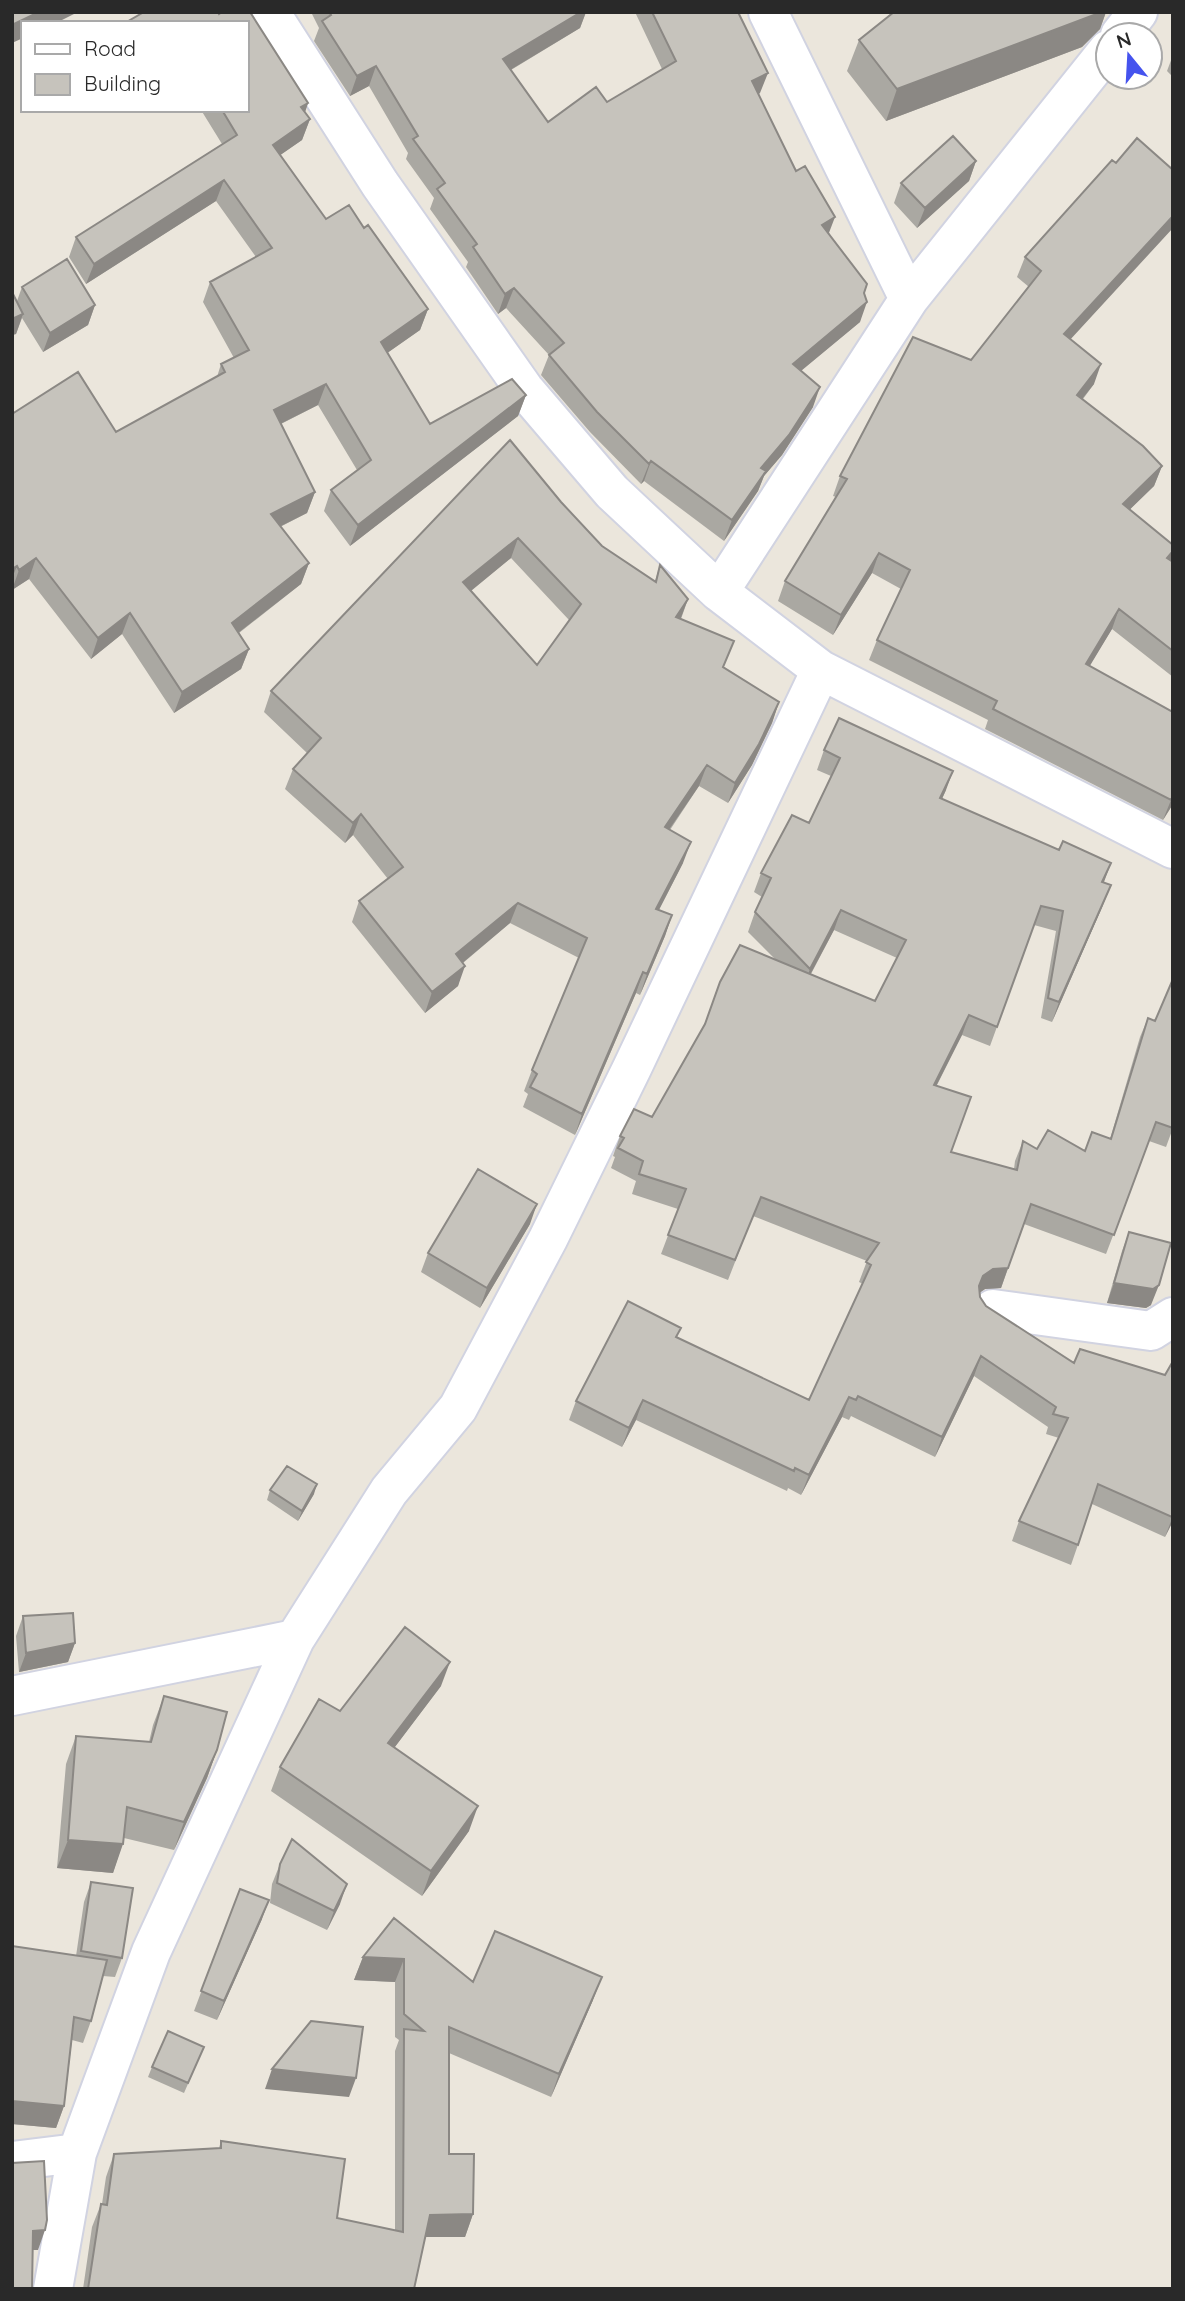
<svg xmlns="http://www.w3.org/2000/svg" width="1185" height="2301" viewBox="0 0 1185 2301" font-family="Quicksand,sans-serif">
  <rect width="100%" height="100%" fill="#ebe6dc"/>
  <g fill="none" stroke-linecap="round" stroke-linejoin="round">
    <g stroke="#d1d3e1" stroke-width="42">
      <path id="minor" d="M270,12L380,184L524,389L612,492L719,592L821,670L1173,849
        M768,12L909,299
        M1120,35L1138,12
        M719,592L909,299L1108,50
        M993,1309L1151,1331L1173,1317
        M12,1696L295,1639
        M12,2161L77,2153
        M53,2289L77,2153L151,1952L295,1639L389,1491L458,1408L548,1239L632,1068L821,670"/>
    </g>
    <use href="#minor" stroke="#fff" stroke-width="38"/>
  </g>
  <path fill="#aaa8a2" fill-rule="evenodd" d="M144,12H218L219,14L222,12H250L308,103L305,112L310,119L302,140L280,155L326,219L349,205L364,228L368,225L428,309L420,330L387,353L430,424L512,379L526,395L518,416L350,546L324,511L331,490L357,470L318,405L281,424L315,492L307,513L280,527L309,563L301,584L239,633L249,649L241,669L174,713L122,634L91,659L29,579L12,590V414L78,372L116,432L217,377L221,364L234,358L203,302L210,282L256,257L216,201L86,284L69,257L76,237L222,144L201,110H247V23H125Z
    M311,12H586L580,28L511,70L548,122L607,102L662,69L635,12H738L760,93L758,94L796,171L829,233L864,293L860,322L801,371L813,407L782,455L764,476L758,491L724,541L644,481L641,484L590,432L541,375L549,355L506,308L498,314L466,267L468,262L430,209L434,198L406,159L408,153L369,86L350,96L314,41L319,28Z
    M894,12H1106L1100,29L1082,47L886,121L847,71L859,40Z
    M1173,55V77L1167,71Z
    M1112,160L1070,339L1094,384L1083,399L1162,466L1154,486L1130,509L1173,555L1171,560L1173,562V677L1112,629L1089,666L1173,804L1163,820L985,729L988,720L869,660L877,640L901,589L872,573L833,635L778,601L785,581L836,497L833,496L840,476L971,360L1029,287L1017,277L1025,257Z
    M976,161L969,181L917,228L894,203L901,183Z
    M22,287L95,305L88,325L43,352L22,318L16,334L12,335V292L17,301Z
    M561,502L602,546L655,581L660,565L688,599L681,619L724,668L779,702L772,723L752,765L728,803L699,786L670,830L683,863L659,910L672,915L665,936L640,995L636,993L575,1135L523,1107L528,1094L524,1091L532,1070L579,958L510,923L463,963L458,986L425,1013L352,922L359,901L388,879L353,835L345,843L285,789L293,769L307,753L264,712L271,691ZM511,558L569,620L537,665L471,591Z
    M824,750L946,790L942,799L1104,883L1103,905L1052,1022L1041,1018L1056,931L1034,925L990,1046L962,1035L937,1085L951,1152L1014,1169L1015,1161L1023,1141L1037,1149L1085,1151L1110,1139L1140,1037L1148,1018L1155,1021L1173,979V1128L1166,1147L1149,1141L1106,1254L1024,1224L1001,1288L985,1289L979,1293L980,1297L986,1306L1074,1363L1165,1375L1173,1521L1165,1537L1092,1504L1071,1565L1012,1541L1019,1521L1059,1438L1046,1434L1048,1427L974,1376L935,1457L851,1416L849,1420L842,1417L801,1495L788,1488L787,1491L636,1420L622,1447L569,1420L576,1401L677,1338L809,1400L863,1284L859,1282L867,1261L753,1216L728,1280L661,1254L678,1209L632,1194L636,1181L611,1168L615,1157L613,1156L620,1136L652,1117L775,959L748,932L755,912L762,897L754,892L761,873L809,823L831,776L817,770ZM834,930L897,958L875,1001L811,974Z
    M530,1224L480,1308L421,1272L428,1253Z
    M1129,1232L1151,1305L1146,1308L1107,1303L1122,1251Z
    M270,1490L314,1494L298,1521L267,1500Z
    M23,1616L75,1643L68,1662L19,1672L16,1636Z
    M441,1686L394,1748L469,1831L422,1896L271,1791L280,1767L340,1711Z
    M164,1696L217,1750L207,1778L174,1850L124,1838L113,1873L57,1868L66,1764L76,1736L149,1742L153,1725Z
    M280,1864L340,1904L327,1930L270,1903L272,1884Z
    M91,1882L122,1958L115,1977L103,1976L91,2021L83,2043L72,2040L64,2106L56,2128L12,2124V1946L76,1956L84,1902Z
    M240,1889L262,1919L217,2020L194,2011Z
    M394,1918L473,1982L593,2000L551,2097L449,2053V2154L473,2214L465,2237H425L414,2289H83L92,2227L101,2204H102L106,2177L114,2154L219,2148L221,2141L337,2218L395,2230V2051L399,2040L395,2037V1982L354,1980L363,1957Z
    M204,2047L184,2093L148,2077L152,2067Z"/>
  <path fill="#8b8884" d="M39,12H78L56,23H23V38L12,43V25Z
    M581,12H586L580,28L495,79L503,59Z
    M1096,12H1106L1100,29L1082,47L886,121L897,89Z
    M376,66L369,86L350,96L357,76Z
    M768,73L760,93L745,101L752,81Z
    M308,103L301,124V107Z
    M310,119L302,140L266,165L273,145Z
    M976,161L969,181L917,228L925,208Z
    M224,180L216,201L86,284L94,264Z
    M1173,216V228L1057,354L1064,334Z
    M835,217L827,238L822,225Z
    M514,288L506,308L498,314L505,294Z
    M867,302L860,322L785,384L793,364Z
    M95,305L88,325L43,352L50,333Z
    M428,309L420,330L373,363L381,342Z
    M23,314L16,334L12,335V319Z
    M1101,364L1094,384L1070,414L1077,395Z
    M326,384L318,405L266,431L274,410Z
    M820,387L813,407L782,455L764,476L758,491L724,541L732,520L761,468Z
    M526,395L518,416L350,546L358,525Z
    M651,461L644,481L641,484L649,464Z
    M1162,466L1154,486L1116,523L1123,504Z
    M315,492L307,513L263,535L271,514Z
    M518,538L511,558L456,603L463,582Z
    M1173,551V555L1168,568L1167,558Z
    M879,553L872,573L833,635L841,615Z
    M36,558L29,579L12,590L19,570Z
    M309,563L301,584L225,643L232,623Z
    M17,566L12,578V569Z
    M688,599L680,620L676,617Z
    M1119,609L1112,629L1079,684L1086,664Z
    M130,613L122,634L91,659L98,638Z
    M249,649L241,669L174,713L182,692Z
    M779,702L772,723L752,765L728,803L735,783Z
    M707,765L699,786L657,847L665,827Z
    M953,771L946,790L933,818L940,798Z
    M1173,796V804L1163,820L1171,800Z
    M361,814L353,835L345,843L353,823Z
    M691,842L683,863L649,929L656,909Z
    M1111,863L1104,882H1102Z
    M1111,885L1103,905L1052,1022L1059,1002Z
    M518,903L510,923L448,975L456,954Z
    M841,910L834,930L803,988L810,969Z
    M672,915L665,936L640,995L647,974Z
    M465,966L458,986L425,1013L432,992Z
    M643,972L636,993L575,1135L582,1114Z
    M969,1015L962,1035L927,1104L934,1085Z
    M537,1204L530,1224L480,1308L487,1288Z
    M1008,1268L1001,1288L985,1289L975,1296L983,1276L993,1269Z
    M1114,1283L1159,1285L1151,1305L1146,1308L1107,1303Z
    M981,1356L974,1376L935,1457L942,1437Z
    M849,1397L842,1417L801,1495L809,1475Z
    M643,1400L636,1420L622,1447L629,1428Z
    M317,1484L314,1494L298,1521L302,1511Z
    M1173,1516V1521L1165,1537Z
    M75,1643L68,1662L19,1672L26,1653Z
    M450,1662L441,1686L379,1768L388,1743Z
    M217,1750L207,1778L174,1850L184,1822Z
    M478,1806L469,1831L422,1896L431,1871Z
    M68,1840L123,1844L113,1873L57,1868Z
    M347,1884L340,1904L327,1930L334,1911Z
    M269,1900L262,1919L217,2020L224,2001Z
    M363,1957L404,1959L395,1982L354,1980Z
    M602,1977L593,2000L551,2097L559,2074Z
    M272,2069L356,2078L349,2097L265,2089Z
    M12,2101L64,2106L56,2128L12,2124Z
    M473,2214L465,2237H422L430,2215Z
    M45,2230L38,2250H26L33,2231Z"/>
  <path fill="#c6c3bc" stroke="#8b8884" stroke-width="2" fill-rule="evenodd" d="M12,12H39L12,25Z
    M144,12H218L219,14L222,12H250L308,103L301,107L310,119L273,145L326,219L349,205L364,228L368,225L428,309L381,342L430,424L512,379L526,395L358,525L331,490L371,460L326,384L274,410L315,492L271,514L309,563L232,623L249,649L182,692L130,613L98,638L36,558L19,570L17,566L12,569V414L78,372L116,432L225,372L221,364L249,350L210,282L272,248L224,180L94,264L76,237L237,135L222,110H247V23H125Z
    M329,12H581L503,59L548,122L596,87L607,102L676,61L652,12H738L768,73L752,81L796,171L805,166L835,217L822,225L867,284L864,293L867,302L793,364L820,387L789,435L761,468L766,471L732,520L651,461L649,464L597,412L549,355L564,343L514,288L505,294L473,247L477,244L437,189L445,183L413,139L418,136L376,66L357,76L322,21L331,15Z
    M894,12H1096L1094,15L897,89L859,40Z
    M953,136L976,161L925,208L901,183Z
    M1137,138L1173,170V216L1064,334L1101,364L1077,395L1143,446L1162,466L1123,504L1173,545V551L1167,558L1173,562V651L1119,609L1086,664L1173,712V796L1171,800L993,709L997,701L877,640L910,570L879,553L841,615L785,581L847,479L840,476L913,337L971,360L1041,271L1025,257L1112,160L1116,163Z
    M67,259L95,305L50,333L22,287Z
    M12,292L23,314L12,319Z
    M510,440L561,502L602,546L656,582L660,565L688,599L676,617L734,641L723,667L779,702L759,744L735,783L707,765L665,827L691,842L656,909L672,915L647,974L643,972L582,1114L530,1087L537,1074L532,1070L587,938L518,903L456,954L465,966L432,992L359,901L403,867L361,814L353,823L293,769L321,738L271,691ZM518,538L581,604L537,665L463,582Z
    M839,718L953,771L940,798L1059,850L1063,841L1111,863L1102,882L1111,885L1059,1002L1048,998L1063,911L1041,906L997,1027L969,1015L934,1085L971,1097L951,1152L1017,1170L1023,1141L1037,1149L1048,1130L1085,1151L1092,1132L1111,1139L1148,1018L1155,1021L1173,979V1128L1156,1122L1114,1235L1031,1204L1008,1268L993,1269L983,1276L979,1286L980,1297L986,1306L1074,1363L1080,1349L1165,1375L1173,1361L1172,1517L1098,1484L1078,1545L1019,1521L1068,1418L1053,1414L1056,1407L981,1356L942,1437L858,1396L856,1400L849,1397L809,1475L795,1468L794,1471L643,1400L629,1428L576,1401L628,1301L681,1328L676,1337L809,1400L871,1265L866,1262L879,1243L761,1197L735,1260L668,1235L686,1189L639,1174L643,1161L618,1148L624,1138L620,1136L634,1109L652,1117L705,1024L720,982L740,945L875,1001L906,940L841,910L810,969L755,912L771,878L761,873L792,815L809,823L840,758L824,750Z
    M478,1169L537,1204L487,1288L428,1253Z
    M1129,1232L1171,1243L1159,1285L1153,1289L1114,1283Z
    M287,1466L317,1484L302,1511L270,1490Z
    M73,1613L75,1643L26,1653L23,1616Z
    M405,1627L450,1662L388,1743L478,1806L431,1871L280,1767L319,1699L340,1711Z
    M164,1696L227,1712L217,1750L184,1822L127,1807L123,1844L68,1840L76,1736L151,1742Z
    M292,1839L347,1884L334,1911L277,1883L280,1864Z
    M91,1882L133,1888L122,1958L81,1951Z
    M240,1889L269,1900L224,2001L201,1991Z
    M394,1918L473,1982L495,1931L602,1977L559,2074L449,2027V2154H474L473,2214L430,2215L414,2289H88L101,2204L107,2205L114,2154L221,2148V2141L345,2159L337,2218L403,2232L404,2029L424,2031L404,2014V1959L363,1957Z
    M12,1946L107,1960L91,2021L74,2017L64,2106L12,2101Z
    M311,2021L363,2027L356,2078L272,2069Z
    M168,2031L204,2047L188,2083L152,2067Z
    M44,2161L47,2220L45,2230L33,2231L32,2289H12V2163Z"/>
  <rect width="1185" height="2301" fill="none" stroke="#292929" stroke-width="28"/>
  <rect x="21" y="21" width="228" height="91" fill="#ffffff" stroke="#a9a9a9" stroke-width="2"/>
  <rect x="35" y="44" width="35" height="10" fill="#ffffff" stroke="#a9a9a9" stroke-width="2"/>
  <text x="84" y="56" font-size="21" fill="#292929">Road</text>
  <rect x="35" y="74" width="35" height="21" fill="#c6c3bc" stroke="#a9a9a9" stroke-width="2"/>
  <text x="84" y="91" font-size="21" fill="#292929">Building</text>
  <g transform="translate(1129 56) rotate(342)"><circle r="33" fill="#ffffff" stroke="#a9a9a9" stroke-width="2"/>
  <path d="M0-5L12 26L0 18L-12 26Z" fill="#4553ee"/>
  <text y="-10" font-size="19" font-weight="bold" text-anchor="middle" fill="#292929">N</text>
  </g>
</svg>
